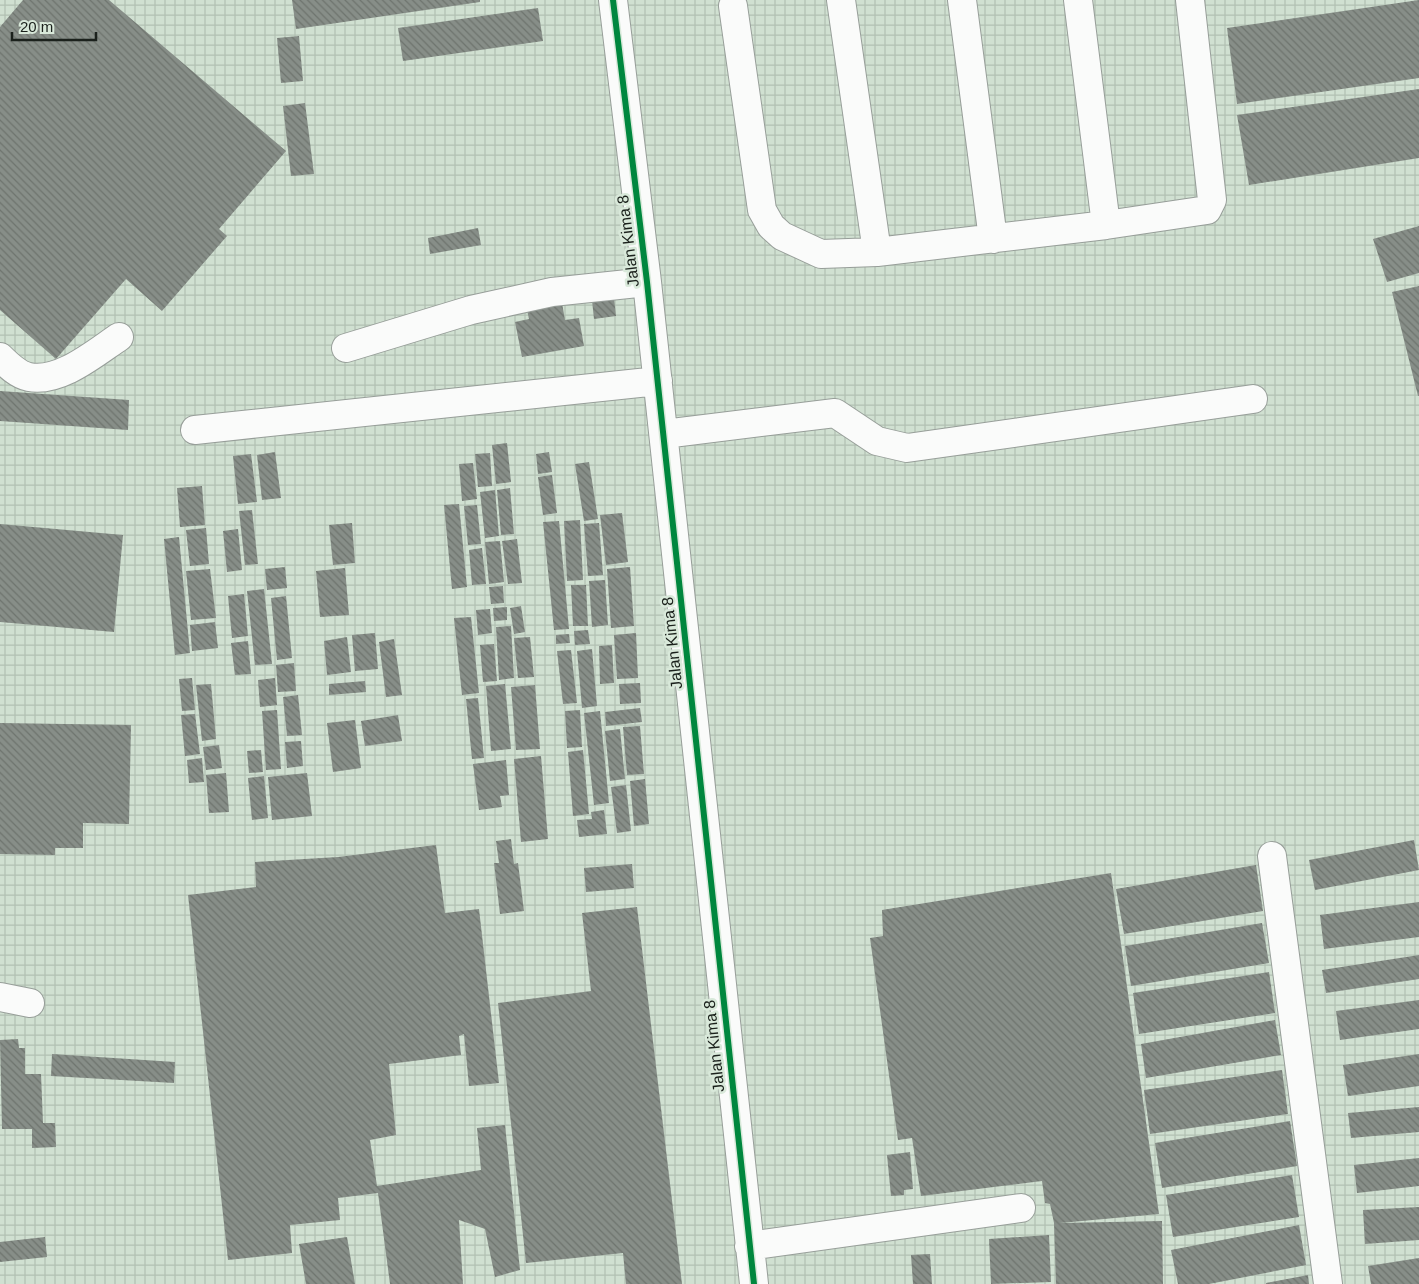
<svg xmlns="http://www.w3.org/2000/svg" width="1419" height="1284" viewBox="0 0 1419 1284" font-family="Arial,sans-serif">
  <defs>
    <pattern id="industrial-grid" width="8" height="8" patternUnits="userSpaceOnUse" patternTransform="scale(1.25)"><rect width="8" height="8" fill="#d0e0d1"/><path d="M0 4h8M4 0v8" fill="none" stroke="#b2c0b3"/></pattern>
    <pattern id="building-back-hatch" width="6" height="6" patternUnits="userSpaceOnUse" patternTransform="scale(1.25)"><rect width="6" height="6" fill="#878e88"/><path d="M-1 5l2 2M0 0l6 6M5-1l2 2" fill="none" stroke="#6e746e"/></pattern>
  </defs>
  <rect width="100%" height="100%" fill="#dce6de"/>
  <path fill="url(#industrial-grid)" d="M0,0H1419V1284H0Z"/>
  <path fill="url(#building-back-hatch)" d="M23,0H109L286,151L219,229L227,236L162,311L126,279L56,359L0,310V27Z
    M292,0H480V2L296,29Z
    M1419,0V78L1237,104L1227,28Z
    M538,8L543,41L403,61L398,28Z
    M299,36L303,81L281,83L277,38Z
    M1419,89V158L1249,185L1237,115Z
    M305,103L314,174L291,176L283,106Z
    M1419,226V273L1387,282L1373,239Z
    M478,228L481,245L430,254L428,238Z
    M1419,286V396H1418L1392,292Z
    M613,289L616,316L594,319L591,291Z
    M562,303L565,320L579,318L584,346L522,357L515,322L529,319L527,310Z
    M0,391L129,400L128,430L0,421Z
    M507,443L511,482L496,484L492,445Z
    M275,452L281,498L262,500L257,455Z
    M549,452L552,472L538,474L536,454Z
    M490,453L492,486L478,487L475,454Z
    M251,454L257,502L238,504L233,456Z
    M589,462L598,519L584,521L575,464Z
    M473,463L477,499L462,501L459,464Z
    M552,475L557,513L543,515L538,477Z
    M202,486L205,525L180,527L177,488Z
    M510,488L514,534L501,535L497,490Z
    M495,490L499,536L485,538L480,492Z
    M459,504L467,587L452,589L444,505Z
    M477,505L481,544L468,545L464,506Z
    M252,510L258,564L245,565L239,511Z
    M622,513L628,562L606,565L600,515Z
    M580,520L583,580L567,581L564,521Z
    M559,521L569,629L554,630L543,522Z
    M352,523L355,563L333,565L329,525Z
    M599,523L603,575L588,576L584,524Z
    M0,524L123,535L114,632L0,622Z
    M206,528L209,564L190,566L186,530Z
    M238,529L242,570L227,572L223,531Z
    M179,537L190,653L175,655L164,539Z
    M517,539L522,583L508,584L502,541Z
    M500,541L504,582L489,584L485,542Z
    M482,548L486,584L472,585L469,550Z
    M285,567L287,588L267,590L265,569Z
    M630,567L634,626L611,628L607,569Z
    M345,568L349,615L320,617L316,571Z
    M210,569L216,618L191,620L186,571Z
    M605,580L608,625L592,627L589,581Z
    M571,585H586L588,626H573Z
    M503,586L504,603L491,604L489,587Z
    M264,589L272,664L255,665L247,591Z
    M244,594L248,636L232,638L228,596Z
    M286,596L292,658L277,660L271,598Z
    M521,606L525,632L514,634L510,608Z
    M507,607V620L494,621L493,608Z
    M490,609L492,633L478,635L476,610Z
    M471,617L479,693L462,695L454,618Z
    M215,622L218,648L192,651L190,625Z
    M511,626L514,678L499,680L496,627Z
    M588,630L590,644L575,645L574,631Z
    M375,633L378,669L355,671L352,635Z
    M636,633L638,678L617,679L614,635Z
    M569,634L570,643L556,644V635Z
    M347,637L351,672L327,675L324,641Z
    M530,637L534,677L518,678L514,638Z
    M394,639L402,695L386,697L379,642Z
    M248,641L251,674L235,675L231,643Z
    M494,644L497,681L483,682L480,645Z
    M612,645L614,683L600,684L599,646Z
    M592,649L597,706L582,708L577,651Z
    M571,650L577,703L563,704L557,651Z
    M294,663L296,691L278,692L276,665Z
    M192,678L195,710L182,711L179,679Z
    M275,678L277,705L260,707L258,680Z
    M365,681L366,692L329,695V684Z
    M640,683L641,703L620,704L619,684Z
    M211,684L216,739L202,741L196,685Z
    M505,684L511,749L491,751L486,686Z
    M535,685L540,749L516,750L511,687Z
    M298,695L302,735L287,736L283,697Z
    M478,698L484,758L472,759L466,699Z
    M640,708L642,722L606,726L605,712Z
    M277,710L281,769L266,770L262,711Z
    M580,710L582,747L567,748L565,711Z
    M600,711L609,803L594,805L584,713Z
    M195,714L200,754L185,756L181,715Z
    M398,715L402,741L365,746L361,721Z
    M355,720L361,768L333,772L327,723Z
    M0,723L131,725L129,824L83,823V848H55V855L0,854Z
    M640,726L644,774L627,775L623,727Z
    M620,729L625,779L610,781L605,731Z
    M301,741L303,766L287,768L285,742Z
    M219,745L222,768L206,770L203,747Z
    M261,750L263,772L249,773L247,751Z
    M583,750L589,814L573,816L568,752Z
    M541,756L548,839L521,842L514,759Z
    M202,758L204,782L189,783L187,760Z
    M506,760L509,795L500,796L502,807L479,810L473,764Z
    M226,773L229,812L209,813L206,775Z
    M307,773L312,816L272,820L268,777Z
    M264,776L268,818L252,820L248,778Z
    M645,779L649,824L634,826L630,781Z
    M626,785L631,831L617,833L611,787Z
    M604,810L607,834L579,837L577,820L592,819L591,812Z
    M511,839L514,864L518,863L524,911L500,914L494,863H499L496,841Z
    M1414,840L1419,870L1315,890L1309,860Z
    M436,845L445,913L479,909L499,1083L469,1086L464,1034L459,1036L461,1055L389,1064L396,1135L370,1140L377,1186L481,1170L477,1128L505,1125L520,1270L495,1277L485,1229L459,1220L463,1284H390L378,1193L338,1198L340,1220L290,1225L292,1253L228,1260L188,895L256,887L255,862L338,857Z
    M632,864L634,888L586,892L584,868Z
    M1256,865L1263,911L1124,934L1116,889Z
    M1111,873L1159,1214L1060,1223L1162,1221L1163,1284H1056L1054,1223L1050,1204L1045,1203L1042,1181L921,1196L912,1138L898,1140L870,938L883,936L882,910Z
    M1419,902V937L1324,949L1320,915Z
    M637,907L682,1284H626L623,1253L526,1263L498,1003L591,991L582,913Z
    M1262,923L1269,963L1131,986L1125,946Z
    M1419,955V979L1326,993L1322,970Z
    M1269,972L1275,1013L1139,1034L1133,993Z
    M1419,1000V1029L1340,1040L1336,1011Z
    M1275,1020L1281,1055L1146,1078L1141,1044Z
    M18,1039L19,1048H25V1074H41L43,1123H55L56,1147L32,1148V1129H2L0,1040Z
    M52,1054L175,1062L174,1083L51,1076Z
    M1419,1054V1086L1348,1096L1343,1065Z
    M1282,1070L1288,1114L1150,1134L1144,1090Z
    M1419,1107V1132L1351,1138L1348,1113Z
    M1290,1121L1297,1166L1162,1188L1155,1143Z
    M910,1152L913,1189L904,1190V1195L891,1196L887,1155Z
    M1419,1158V1186L1357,1193L1354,1165Z
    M1292,1175L1299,1217L1173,1237L1166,1195Z
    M1419,1207V1240L1365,1244L1363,1210Z
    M1299,1225L1306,1265L1209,1284H1178L1171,1250Z
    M1049,1235L1051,1282L991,1284L989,1239Z
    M45,1237L47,1257L0,1262V1242Z
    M347,1237L355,1284H306L299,1244Z
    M930,1254L932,1284H913L911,1255Z
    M1419,1258V1284H1371L1368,1266Z
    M1308,1275L1309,1284H1266V1283Z"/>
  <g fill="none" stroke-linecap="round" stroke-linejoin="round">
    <g stroke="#979e99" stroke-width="30">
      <path id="minor" d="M613,0L647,282L754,1284
        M841,0L877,252L1106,225L1207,210L1212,200L1190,0
        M962,0L993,239
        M1078,0L1106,225
        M733,6L762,210L771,226L782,236L821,254L877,252
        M346,348L471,310L552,292L647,282
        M0,357C8,365 18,375 29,377C60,383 95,353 119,337
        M195,430L658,381
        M664,434L835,413L877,441L907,448L1253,399
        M1272,856L1328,1284
        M0,997L30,1003
        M749,1246L1021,1208"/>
    </g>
    <use href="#minor" stroke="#fafbfa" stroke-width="28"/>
    <g stroke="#d9e9da" stroke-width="9">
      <path id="cycleway" d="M613,0L647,282L754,1284"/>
    </g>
    <use href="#cycleway" stroke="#00873e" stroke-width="6"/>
  </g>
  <g text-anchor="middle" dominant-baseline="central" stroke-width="5" stroke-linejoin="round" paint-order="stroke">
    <g font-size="16" fill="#1b211c" stroke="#d9e9da">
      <text transform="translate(628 241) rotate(-97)">Jalan Kima 8</text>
      <text transform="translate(672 643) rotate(-96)">Jalan Kima 8</text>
      <text transform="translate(714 1046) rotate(-96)">Jalan Kima 8</text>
    </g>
  </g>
  <path d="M12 32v8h84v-8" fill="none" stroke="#1b211c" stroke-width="2.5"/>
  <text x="20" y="32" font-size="15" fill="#1b211c" stroke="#d9e9da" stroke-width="4" paint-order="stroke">20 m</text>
</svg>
